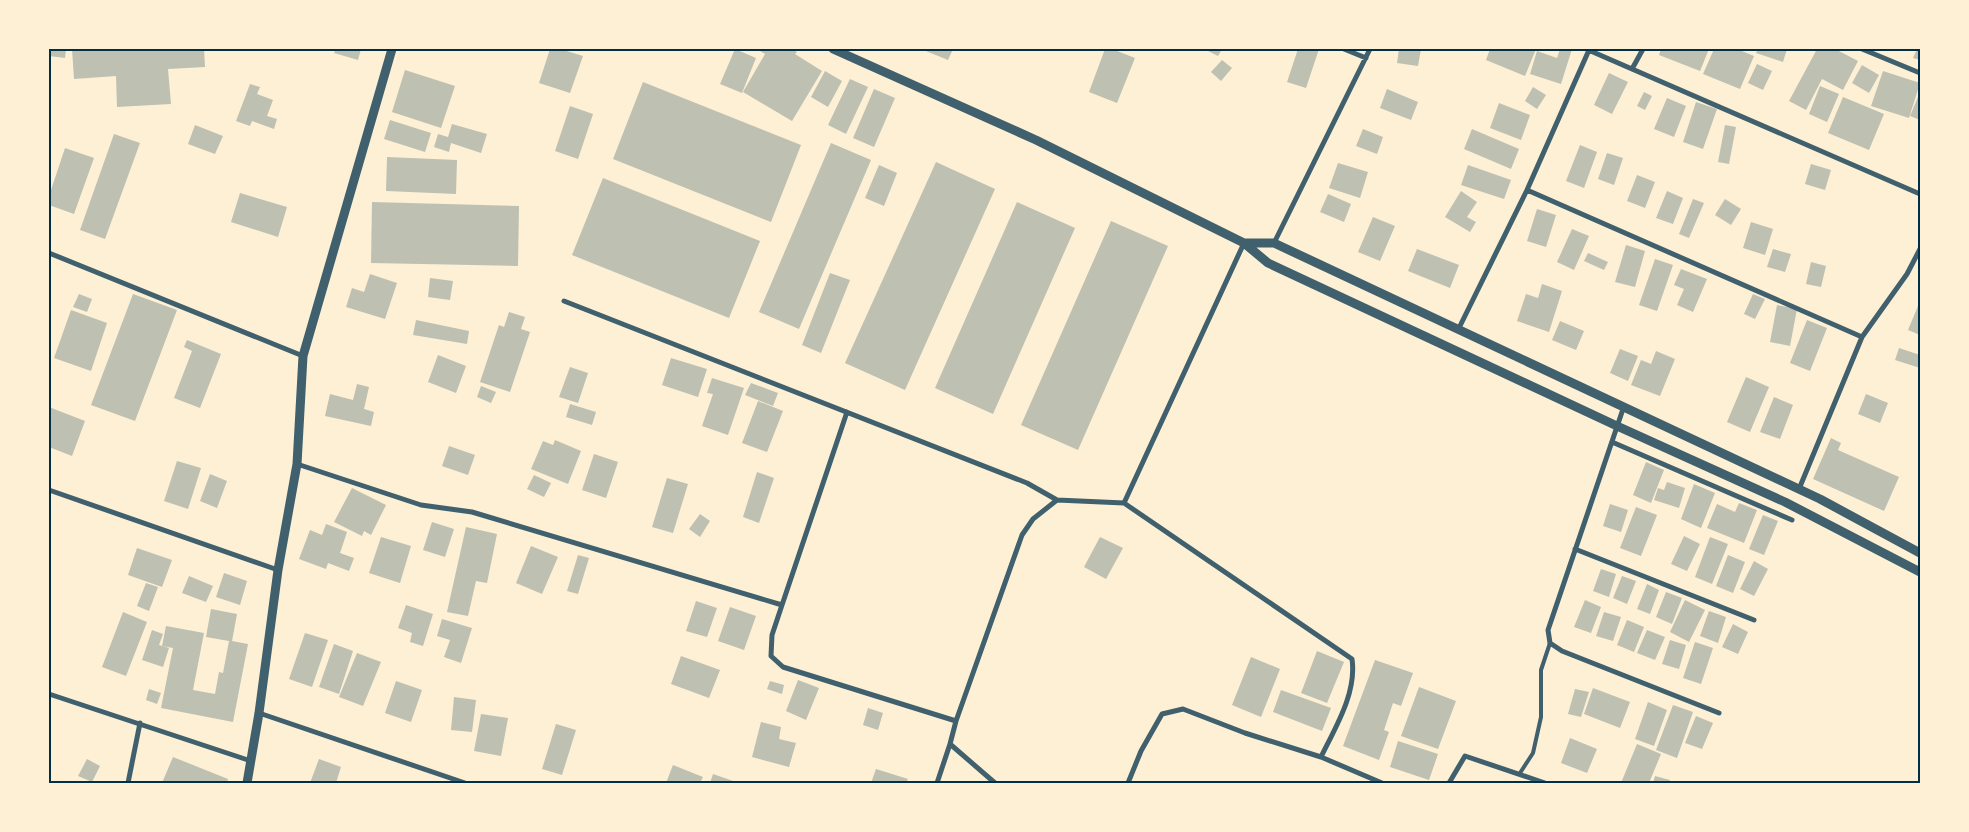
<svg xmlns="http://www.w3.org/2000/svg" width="1969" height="832" viewBox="0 0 1969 832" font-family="Raleway,sans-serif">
  <rect width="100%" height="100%" fill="#fdf0d5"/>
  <path fill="#bec0b2" d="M49,49H66L65,58L49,56Z
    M72,49H204L205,67L168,69L171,104L117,107L116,76L74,79Z
    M336,49H361L358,60L334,53Z
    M550,49H560L583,56L570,93L539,83Z
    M735,49L756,58L742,93L720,84Z
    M757,49H792L797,52L795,54L822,71L792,121L743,92L765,54Z
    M921,49H953L948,60Z
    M1105,49H1112L1135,58L1117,103L1089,92Z
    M1204,49H1222L1218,56Z
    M1298,49H1319L1306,88L1287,82Z
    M1399,49H1421L1418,66L1397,63Z
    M1490,49H1536L1525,76L1486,60Z
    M1560,49H1572L1561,84L1530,74L1537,51L1557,58Z
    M1661,49H1709L1700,71L1659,55Z
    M1714,49H1737L1754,56L1740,89L1703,74Z
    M1758,49H1787L1783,62L1756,53Z
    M1817,49H1835L1858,61L1843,90L1822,79L1806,110L1789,101Z
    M1917,49H1920V60L1913,58Z
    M1222,60L1232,68L1221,81L1211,72Z
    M1757,64L1772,71L1763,90L1748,83Z
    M1862,65L1879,75L1869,93L1852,83Z
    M405,70L455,86L441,128L392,112Z
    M825,71L842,81L828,107L811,97Z
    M1883,71L1920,83L1909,118L1871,106Z
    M1609,73L1628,82L1612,114L1594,105Z
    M850,79L868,87L846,134L828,125Z
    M643,82L801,145L771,222L613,159Z
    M250,84L260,87L257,94L273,100L267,116L277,119L274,129L252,121L250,126L236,121Z
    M1820,86L1839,94L1827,122L1809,114Z
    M1533,87L1546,95L1537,109L1525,101Z
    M874,89L895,98L874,147L853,138Z
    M1387,89L1418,102L1411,120L1380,108Z
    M1644,92L1652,96L1645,110L1637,106Z
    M1920,92V120L1910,116Z
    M1843,97L1884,114L1869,150L1828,133Z
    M1667,98L1686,106L1674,137L1654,129Z
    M1696,102L1717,109L1703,149L1683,142Z
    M1499,103L1530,115L1521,140L1490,128Z
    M570,106L593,114L578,159L555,151Z
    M390,120L431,133L425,152L384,139Z
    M452,124L487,134L481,153L451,143L449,152L434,147L438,134L448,137Z
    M195,125L223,136L215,154L188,144Z
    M1725,125L1736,127L1729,164L1718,162Z
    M1363,129L1383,137L1377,154L1356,146Z
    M1472,129L1519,149L1511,169L1464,149Z
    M114,134L140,143L105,239L80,230Z
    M831,143L871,160L799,329L759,312Z
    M1580,145L1597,152L1584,188L1566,181Z
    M65,148L94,158L74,214L49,205V196Z
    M1607,153L1623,158L1614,185L1598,179Z
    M387,157L457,160L456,194L386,191Z
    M936,162L995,189L905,390L845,363Z
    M1338,163L1368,172L1360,198L1329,188Z
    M1811,164L1831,170L1825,190L1805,184Z
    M879,165L897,173L884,206L865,198Z
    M1468,165L1511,180L1504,199L1461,185Z
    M1637,175L1655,182L1645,208L1627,201Z
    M603,178L760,241L729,318L572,255Z
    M1461,191L1477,202L1467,217L1476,222L1470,232L1445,217Z
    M1667,191L1683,198L1673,224L1656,218Z
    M240,193L287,207L278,237L231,222Z
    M1328,194L1351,204L1344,222L1320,212Z
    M1693,199L1704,203L1689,238L1679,234Z
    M1725,199L1741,209L1731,225L1715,215Z
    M372,202L519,206L518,266L371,263Z
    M1017,202L1075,228L993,414L935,388Z
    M1537,209L1556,215L1546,247L1527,241Z
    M1373,217L1395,226L1380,261L1358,252Z
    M1111,221L1168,246L1078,450L1021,425Z
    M1751,222L1773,229L1765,255L1743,248Z
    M1572,229L1589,236L1574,270L1557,262Z
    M1626,245L1645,251L1635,287L1615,282Z
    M1417,249L1459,265L1450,288L1408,271Z
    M1773,249L1791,254L1785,272L1767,267Z
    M1588,253L1608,262L1604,270L1584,261Z
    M1655,259L1673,265L1657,311L1639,305Z
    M1811,262L1826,266L1821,287L1806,284Z
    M1681,269L1707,279L1693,312L1677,305L1684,289L1674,285Z
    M830,273L850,280L821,353L802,345Z
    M370,274L397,283L385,319L346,307L352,288L364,292Z
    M430,278L453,281L450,300L428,297Z
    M1542,284L1562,291L1549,332L1517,321L1526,294L1538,298Z
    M79,294L92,299L87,312L73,307Z
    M133,294L177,310L135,421L91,405Z
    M1753,294L1765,299L1755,319L1744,314Z
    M1777,305L1797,309L1790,346L1770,342Z
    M1918,306L1920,307V335L1908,330Z
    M71,310L107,323L91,371L54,358Z
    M509,312L525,317L521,329L530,332L510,392L480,382L499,325L504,327Z
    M416,320L469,331L467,344L413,335Z
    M1807,320L1827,328L1810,371L1790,363Z
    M1560,321L1584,331L1576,350L1552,340Z
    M187,340L221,354L200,408L174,398L192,351L184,347Z
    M1899,348L1920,355V368L1895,360Z
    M1620,349L1638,356L1628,381L1610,373Z
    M1656,351L1675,359L1660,396L1631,385L1641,360L1651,364Z
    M438,355L466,366L456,393L428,382Z
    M671,358L707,369L698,397L662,385Z
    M570,367L588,373L578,403L559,397Z
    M1746,377L1769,387L1750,432L1727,422Z
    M712,378L744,388L728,435L702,426L713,394L707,393Z
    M751,383L778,393L773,406L745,395Z
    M357,384L369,387L364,409L374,412L371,426L325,416L330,394L353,400Z
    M481,386L496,392L491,403L477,397Z
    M1866,394L1888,403L1880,423L1858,414Z
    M1774,397L1793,405L1780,439L1760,432Z
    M758,401L783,411L767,452L742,443Z
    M570,404L596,412L592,425L566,417Z
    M49,407L85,421L72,456L49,447Z
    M1831,438L1841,443L1838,450L1899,477L1884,511L1813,479Z
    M555,440L581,451L568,484L531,469L543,441L553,445Z
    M449,446L475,455L468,475L442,466Z
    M594,454L618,462L606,498L582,490Z
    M177,461L201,468L188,509L164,501Z
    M1646,462L1664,470L1651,503L1633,495Z
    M757,472L774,478L759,523L743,517Z
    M210,474L227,481L217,508L200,501Z
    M534,475L551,483L544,497L527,489Z
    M667,478L688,484L673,533L652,527Z
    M1667,482L1685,488L1679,508L1654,500L1658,488L1664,490Z
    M1694,484L1715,493L1701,528L1681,519Z
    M352,488L386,505L371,535L364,531L362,536L334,522Z
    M1739,503L1757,510L1744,543L1707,528L1717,504L1735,512Z
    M1610,504L1628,510L1621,532L1603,526Z
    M1636,507L1657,515L1641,556L1620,548Z
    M700,514L710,521L700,537L689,529Z
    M1763,515L1778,521L1764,555L1749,549Z
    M432,522L454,529L445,557L423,550Z
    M326,524L347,532L340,553L354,558L349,571L328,563L326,569L299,559L310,530L322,535Z
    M466,527L497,534L487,583L476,581L468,616L447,612Z
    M1684,536L1700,544L1687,571L1671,564Z
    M381,537L411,546L400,583L369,573Z
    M1100,537L1123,548L1106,579L1084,567Z
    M1710,537L1728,544L1712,584L1695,577Z
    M531,546L558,557L542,594L516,583Z
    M137,548L172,560L162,587L128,575Z
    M578,555L589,558L578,594L567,591Z
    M1728,555L1745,562L1733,593L1716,586Z
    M1754,561L1768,569L1754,596L1740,589Z
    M1601,569L1616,574L1609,597L1593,591Z
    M224,573L247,581L240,605L216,597Z
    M189,576L213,586L206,602L182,593Z
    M1622,576L1636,581L1627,604L1613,598Z
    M146,583L158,587L149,611L137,606Z
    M1647,584L1659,590L1650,614L1637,609Z
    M1666,592L1682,598L1672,624L1656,617Z
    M1585,600L1601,607L1591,633L1574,627Z
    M1685,600L1705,610L1689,642L1670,632Z
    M696,601L717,608L707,637L686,631Z
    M406,605L433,614L423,646L410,642L412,633L398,628Z
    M730,607L756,616L744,650L718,641Z
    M211,609L237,614L232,641L248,644L233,722L161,708L173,648L162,646L169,648L163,667L142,660L152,630L163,634L159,645L162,646L166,626L204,633L193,690L215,694L219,672L223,673L229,641L206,637Z
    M1709,611L1726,617L1718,643L1700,636Z
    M123,612L147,622L126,676L102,667Z
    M1604,612L1621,617L1613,641L1596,636Z
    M442,619L472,628L461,663L444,657L450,640L437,636Z
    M1627,620L1644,627L1634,652L1617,645Z
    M1733,624L1748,632L1738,654L1722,647Z
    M1647,630L1665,637L1655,660L1637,653Z
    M305,633L328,640L312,687L289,679Z
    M1670,640L1686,645L1679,669L1662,664Z
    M1695,642L1713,648L1701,684L1683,678Z
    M334,644L353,651L339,694L319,687Z
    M1317,651L1344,662L1327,703L1301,693Z
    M357,653L381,662L363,706L339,697Z
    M681,656L720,670L709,698L671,684Z
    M1251,657L1280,669L1261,717L1232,705Z
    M1375,660L1413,673L1401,706L1393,703L1384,730L1389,732L1379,760L1343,746Z
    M798,680L819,688L806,720L786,711Z
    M396,681L422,690L411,722L385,713Z
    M770,681L784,685L782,694L767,689Z
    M1419,687L1456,701L1438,749L1401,736Z
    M1593,688L1630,702L1620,728L1584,714Z
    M149,689L161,693L157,704L146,700Z
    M1575,689L1589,692L1581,717L1568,714Z
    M1281,690L1331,708L1322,731L1273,712Z
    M454,697L476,700L472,732L451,730Z
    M1648,702L1667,710L1654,746L1635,739Z
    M1673,705L1693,712L1677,758L1656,750Z
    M868,708L883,713L878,730L863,725Z
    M481,714L508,718L501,756L474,751Z
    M1696,716L1713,723L1702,749L1685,743Z
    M761,722L781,727L779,739L796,743L789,767L752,757Z
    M556,724L576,730L562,775L542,769Z
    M1570,738L1597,749L1587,773L1561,763Z
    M1398,741L1438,754L1429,780L1390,767Z
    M1637,744L1661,754L1649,783H1621Z
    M173,757L228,779L227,783H162Z
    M87,759L100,766L92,782L78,776Z
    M319,759L341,767L336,783H310Z
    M673,765L703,777L700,783H666Z
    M876,769L908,779L906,783H871Z
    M713,774L739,783H710Z
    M1655,776L1670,780L1669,783H1653Z"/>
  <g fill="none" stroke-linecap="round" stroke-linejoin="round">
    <path stroke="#3f606c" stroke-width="4" d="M1520,773L1533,753L1541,717V670L1550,643"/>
    <path stroke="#3f606c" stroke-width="5" d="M1344,49L1366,58
      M1586,49L1920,194
      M1862,49L1920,73
      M1632,69L1643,49
      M1527,190L1862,337
      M1274,243L1370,49
      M49,253L303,356
      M564,301L1027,483L1057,500
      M1458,330L1527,190L1589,50
      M1623,409L1548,630L1550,643L1562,651L1719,713
      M1612,442L1792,520
      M297,464L421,505L472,512L782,605L772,635L771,656L783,667L956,721
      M1799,489L1862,337L1907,274L1920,249
      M49,490L278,570
      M1124,503L1352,659C1357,693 1335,728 1321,757L1245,733L1183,709L1162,714L1141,751L1128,783
      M1575,549L1754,620
      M782,605L847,412
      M49,694L251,761
      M259,713L465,783
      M950,744L956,721L1022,535L1033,519L1057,500L1124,503L1244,243
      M1321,757L1382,783
      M128,783L140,723
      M937,783L950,744L995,783
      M1449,783L1465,756L1545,783"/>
    <path stroke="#3f606c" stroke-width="9" d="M833,49L1036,140L1244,243H1274L1820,499L1920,553
      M1244,243L1268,263L1617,426L1785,502L1920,572
      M247,783L259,713L278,570L297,464L303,356L392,49"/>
  </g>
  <rect width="1969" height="832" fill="none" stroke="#fdf0d5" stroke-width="100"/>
  <rect x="50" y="50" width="1869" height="732" fill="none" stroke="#003049" stroke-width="2"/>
</svg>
